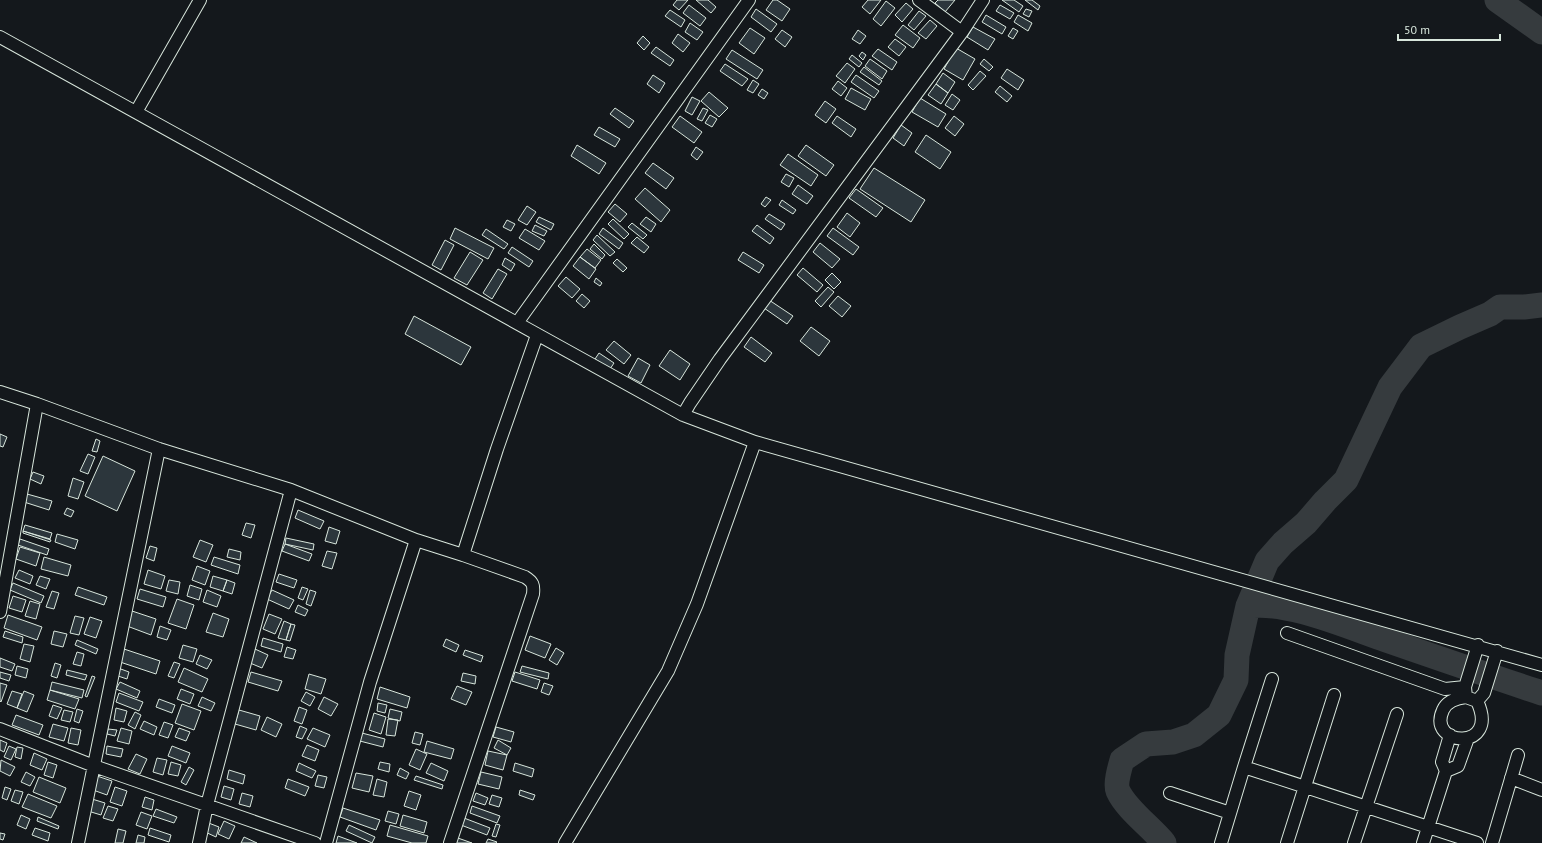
<svg xmlns="http://www.w3.org/2000/svg" width="1542" height="843" viewBox="0 0 1542 843" font-family="'PT Sans',sans-serif">
  <rect width="100%" height="100%" fill="#14181c"/>
  <g fill="none" stroke-linecap="round" stroke-linejoin="round">
    <path stroke="#363b3e" stroke-width="25" d="M1497,0L1542,32
      M1248,606C1287,600 1348,627 1386,640C1438,658 1490,676 1542,693
      M1164,843C1152,828 1126,809 1118,791C1115,784 1120,767 1122,760L1146,744L1173,742L1194,735L1219,715L1236,680L1237,655L1248,606L1267,561L1283,543L1306,523L1325,501L1346,480L1390,387L1421,346L1460,327L1490,314L1500,307H1524L1542,305"/>
  </g>
  <path fill="#2c363c" stroke="#d8e6dc" d="M677,0H688L679,10L673,5Z
    M696,0H708L716,7L711,13Z
    M773,0H777L790,9L782,21L766,10Z
    M868,0H881L870,14L862,7Z
    M938,0H955L945,12L935,3Z
    M1002,0H1014L1023,6L1019,12Z
    M1025,0H1032L1040,6L1038,10Z
    M886,1L895,8L881,26L873,19Z
    M906,3L913,9L902,22L895,15Z
    M689,5L706,18L700,26L683,13Z
    M1000,5L1014,13L1010,19L996,11Z
    M756,9L777,24L771,32L751,17Z
    M1026,9L1032,11L1029,17L1023,14Z
    M670,10L685,20L681,27L665,16Z
    M919,11L926,16L914,30L908,25Z
    M986,15L1006,27L1002,34L982,22Z
    M1018,15L1032,23L1028,31L1014,22Z
    M930,20L937,26L926,39L918,33Z
    M690,23L703,32L697,40L685,32Z
    M903,25L920,38L913,48L895,35Z
    M973,27L995,39L988,50L967,37Z
    M750,28L765,38L754,54L739,43Z
    M1013,28L1018,31L1013,39L1008,36Z
    M782,30L792,37L785,47L775,39Z
    M858,30L866,36L860,44L852,39Z
    M678,34L690,43L683,52L672,43Z
    M643,36L650,43L644,50L637,43Z
    M895,39L906,47L899,56L888,47Z
    M656,47L674,60L670,66L651,53Z
    M956,48L975,59L963,80L944,69Z
    M878,49L897,62L892,70L872,56Z
    M732,50L763,70L757,79L726,59Z
    M862,52L866,55L863,60L859,56Z
    M852,55L862,63L859,67L849,59Z
    M870,59L887,71L882,79L865,66Z
    M984,59L993,67L989,71L980,64Z
    M847,63L855,69L845,83L836,76Z
    M725,64L748,79L742,86L720,71Z
    M864,67L882,81L879,85L860,72Z
    M1007,69L1024,80L1018,90L1001,78Z
    M980,71L986,76L973,90L968,85Z
    M943,73L955,82L948,93L936,84Z
    M653,75L665,83L659,93L647,84Z
    M856,75L879,91L874,98L851,82Z
    M753,80L759,84L753,93L747,90Z
    M838,81L847,88L841,96L832,89Z
    M936,84L948,93L941,104L928,95Z
    M1000,86L1012,96L1007,102L995,92Z
    M851,88L871,99L865,110L845,99Z
    M762,89L768,93L764,99L758,95Z
    M709,92L728,108L719,117L701,101Z
    M952,94L960,100L953,110L945,105Z
    M692,97L700,101L692,115L685,111Z
    M920,98L946,114L938,127L912,112Z
    M825,101L836,109L826,123L815,115Z
    M615,108L634,121L629,128L610,114Z
    M703,108L708,110L702,121L697,119Z
    M710,115L717,119L712,127L705,123Z
    M680,116L702,132L694,143L672,127Z
    M837,116L856,129L851,137L832,123Z
    M954,116L964,124L955,136L945,128Z
    M901,125L912,133L904,146L893,138Z
    M599,127L620,139L615,147L594,135Z
    M926,135L951,152L940,169L915,152Z
    M577,145L606,163L599,174L571,156Z
    M806,145L834,165L826,176L798,156Z
    M696,147L703,152L697,160L691,155Z
    M788,154L818,175L811,186L780,165Z
    M653,163L674,178L666,189L645,173Z
    M874,168L925,200L911,222L860,189Z
    M786,174L794,178L789,187L781,182Z
    M798,185L813,196L807,204L792,194Z
    M645,188L670,210L661,222L635,199Z
    M856,189L883,208L876,217L849,198Z
    M766,197L771,200L765,207L761,204Z
    M782,200L796,210L793,214L779,205Z
    M615,204L627,214L620,222L608,212Z
    M527,206L536,212L527,225L518,220Z
    M847,213L860,223L850,237L837,227Z
    M769,214L785,224L781,230L765,219Z
    M539,217L554,224L551,230L536,222Z
    M646,217L656,224L651,232L640,224Z
    M613,219L629,234L624,239L608,224Z
    M507,220L515,224L511,231L503,227Z
    M632,223L647,235L643,239L628,227Z
    M535,225L547,231L544,236L532,231Z
    M757,225L774,238L770,244L752,231Z
    M455,228L494,248L488,259L450,239Z
    M603,228L623,243L619,249L599,234Z
    M833,228L859,247L853,255L827,236Z
    M486,229L508,244L504,249L482,235Z
    M525,229L545,241L539,250L519,238Z
    M597,235L615,252L610,256L593,240Z
    M637,237L649,247L644,253L631,243Z
    M445,240L454,245L441,270L432,265Z
    M820,243L840,259L832,268L813,252Z
    M594,244L605,255L602,259L590,249Z
    M512,247L533,261L529,267L508,253Z
    M587,249L601,260L595,268L580,257Z
    M470,252L483,260L467,285L454,278Z
    M743,252L764,265L759,273L738,260Z
    M580,257L596,269L589,279L573,266Z
    M505,258L515,264L511,271L502,265Z
    M617,259L627,268L623,272L613,263Z
    M803,268L823,285L817,292L797,275Z
    M498,269L507,274L492,299L483,293Z
    M832,273L841,282L834,289L825,280Z
    M566,277L580,289L572,298L558,286Z
    M596,278L602,283L600,286L594,282Z
    M828,287L834,292L821,307L815,301Z
    M582,294L590,301L584,308L576,301Z
    M838,296L851,306L842,317L829,306Z
    M769,300L793,316L787,324L764,308Z
    M414,316L471,347L461,365L405,334Z
    M811,327L830,341L819,356L800,341Z
    M751,337L772,353L765,362L744,347Z
    M614,341L631,355L624,364L606,350Z
    M670,350L690,364L680,380L659,366Z
    M599,353L614,363L610,369L595,359Z
    M638,358L650,365L641,383L628,376Z
    M0,434L7,437L3,447L0,446Z
    M96,439L100,441L97,452L92,451Z
    M88,454L95,457L88,474L80,471Z
    M103,456L135,471L117,511L85,496Z
    M33,472L44,476L41,484L30,479Z
    M73,478L84,482L78,499L68,496Z
    M27,494L52,501L49,510L24,502Z
    M67,508L74,511L71,517L64,514Z
    M298,510L324,521L320,529L295,518Z
    M246,523L255,525L251,538L242,535Z
    M25,525L52,533L50,539L23,531Z
    M329,527L340,531L336,544L325,541Z
    M23,531L51,540L50,542L23,533Z
    M57,534L78,540L75,549L55,542Z
    M286,538L314,544L313,550L285,544Z
    M20,539L49,549L47,555L18,545Z
    M200,540L213,545L206,562L193,557Z
    M285,544L312,554L309,561L282,551Z
    M150,546L157,548L154,561L146,558Z
    M20,547L40,553L36,566L16,559Z
    M229,549L241,552L240,560L227,557Z
    M327,551L337,553L332,569L322,566Z
    M44,557L71,565L68,576L41,569Z
    M214,557L240,565L238,574L211,565Z
    M197,566L210,571L205,585L192,580Z
    M19,570L33,576L30,584L15,578Z
    M148,570L165,576L161,589L144,584Z
    M279,574L297,580L294,588L276,582Z
    M40,576L50,579L46,589L36,585Z
    M213,576L227,580L223,591L210,587Z
    M169,580L180,582L178,594L166,591Z
    M227,580L235,583L232,594L223,591Z
    M13,583L44,596L41,603L10,590Z
    M190,585L202,589L199,600L187,596Z
    M78,587L107,597L104,605L75,595Z
    M302,587L308,589L303,600L298,598Z
    M140,589L166,597L163,607L137,599Z
    M207,590L221,596L217,607L203,602Z
    M272,590L294,600L289,609L267,599Z
    M310,590L316,592L311,606L306,604Z
    M52,591L59,593L54,609L46,607Z
    M13,596L26,600L22,612L9,608Z
    M177,599L194,605L186,629L168,623Z
    M30,601L40,604L36,619L25,616Z
    M298,605L308,610L305,616L295,612Z
    M132,611L156,619L151,635L127,626Z
    M213,613L229,619L223,637L206,632Z
    M269,614L282,619L275,634L263,629Z
    M8,615L42,627L37,640L4,628Z
    M75,616L84,618L79,635L70,633Z
    M90,617L102,621L96,638L84,634Z
    M284,621L291,624L286,640L278,638Z
    M291,624L295,625L290,641L286,640Z
    M160,626L171,630L167,640L157,637Z
    M5,631L23,637L22,643L3,637Z
    M54,631L67,634L63,647L51,644Z
    M530,636L551,644L545,658L525,650Z
    M263,638L283,644L281,652L261,646Z
    M446,639L459,645L456,652L443,646Z
    M77,640L98,649L96,654L75,645Z
    M24,644L34,646L30,662L20,659Z
    M183,645L197,649L193,662L179,658Z
    M287,647L296,650L293,659L284,657Z
    M556,648L564,653L557,665L549,660Z
    M124,649L160,661L156,674L120,662Z
    M255,649L268,655L262,668L250,663Z
    M465,650L483,656L481,662L463,655Z
    M77,652L84,654L81,666L73,664Z
    M200,655L212,660L207,669L196,664Z
    M0,658L15,664L12,671L0,667Z
    M174,662L180,664L174,678L168,676Z
    M55,663L61,665L57,678L51,676Z
    M17,666L28,669L26,678L15,675Z
    M522,666L549,673L548,679L520,672Z
    M118,668L129,672L127,679L115,675Z
    M184,668L208,679L202,692L178,682Z
    M67,670L87,675L85,680L66,675Z
    M0,672L11,675L9,681L0,678Z
    M251,672L282,681L278,691L248,682Z
    M515,672L540,680L537,689L512,681Z
    M463,673L476,676L475,684L461,681Z
    M309,674L326,679L321,694L305,689Z
    M92,676L95,677L87,697L85,696Z
    M52,682L84,690L82,698L50,690Z
    M120,682L140,691L137,698L116,689Z
    M0,683L7,685L1,702L0,701Z
    M544,683L553,686L549,695L541,692Z
    M457,686L472,692L466,705L451,699Z
    M380,687L410,697L407,708L377,699Z
    M181,689L194,694L190,704L177,699Z
    M50,690L79,699L75,709L47,700Z
    M12,691L22,694L17,708L7,704Z
    M24,691L34,695L27,712L17,708Z
    M306,692L315,697L310,706L301,701Z
    M119,693L143,702L139,711L116,702Z
    M202,697L215,703L211,711L198,706Z
    M324,697L338,704L331,716L318,709Z
    M159,699L175,705L172,713L156,707Z
    M378,703L387,705L385,713L377,711Z
    M182,704L201,711L194,730L175,723Z
    M53,705L62,708L57,719L49,716Z
    M299,707L307,710L302,724L294,721Z
    M116,708L127,711L124,722L114,720Z
    M77,709L83,711L79,723L74,721Z
    M390,709L402,712L400,721L388,718Z
    M64,710L73,712L70,722L61,720Z
    M239,710L260,716L256,730L235,724Z
    M135,712L141,715L135,729L128,725Z
    M374,713L386,717L381,734L369,730Z
    M16,715L43,725L39,735L12,725Z
    M267,717L282,724L276,737L261,730Z
    M388,719L398,720L395,736L386,735Z
    M144,721L157,727L154,735L140,729Z
    M164,722L173,725L168,738L159,735Z
    M53,724L68,728L64,741L49,737Z
    M300,726L307,729L302,739L296,737Z
    M496,727L514,732L511,742L493,737Z
    M71,728L81,730L78,745L68,743Z
    M121,728L132,731L129,744L117,741Z
    M179,728L190,732L186,741L175,737Z
    M313,728L330,735L325,747L307,739Z
    M108,729L117,730L115,736L107,734Z
    M358,732L385,739L383,747L356,740Z
    M415,732L423,734L420,745L412,743Z
    M0,740L7,743L4,752L0,750Z
    M498,740L511,748L507,755L494,748Z
    M427,741L454,749L451,759L424,752Z
    M307,745L319,750L315,761L302,756Z
    M9,746L16,749L11,760L4,757Z
    M107,746L123,749L121,757L106,754Z
    M172,746L190,753L186,763L168,756Z
    M17,747L23,748L21,759L15,757Z
    M416,749L427,754L420,770L409,765Z
    M488,751L507,755L503,770L485,765Z
    M34,753L47,759L42,770L30,765Z
    M136,754L147,759L140,774L128,769Z
    M157,758L167,760L163,775L153,772Z
    M1,760L15,767L10,776L0,771Z
    M48,762L57,765L53,778L44,775Z
    M171,762L181,765L178,776L168,774Z
    M380,762L390,764L389,772L378,769Z
    M299,763L316,771L312,778L296,771Z
    M431,763L448,771L444,781L426,773Z
    M515,763L534,769L532,777L513,771Z
    M189,767L194,770L186,785L181,782Z
    M400,768L409,773L406,779L397,775Z
    M229,770L245,775L243,784L227,779Z
    M26,772L35,777L30,786L21,782Z
    M481,772L502,777L499,789L478,784Z
    M356,773L373,776L369,792L352,788Z
    M318,775L327,777L324,788L315,786Z
    M97,776L112,781L107,795L93,790Z
    M416,776L443,785L442,789L414,780Z
    M39,777L66,788L60,803L33,792Z
    M288,779L309,787L305,796L285,788Z
    M377,779L387,782L384,797L373,795Z
    M224,786L234,789L231,800L221,797Z
    M5,787L11,789L7,800L2,798Z
    M115,787L127,791L122,806L110,802Z
    M15,790L23,792L19,804L11,801Z
    M520,790L535,795L533,800L519,795Z
    M409,791L421,795L416,810L404,806Z
    M242,793L253,796L250,807L239,804Z
    M476,793L488,798L485,805L473,801Z
    M28,794L57,806L51,818L22,807Z
    M492,795L502,798L499,807L489,804Z
    M145,797L154,800L152,810L142,807Z
    M92,799L105,803L101,815L88,811Z
    M108,806L118,809L113,821L103,818Z
    M472,806L500,816L497,823L470,813Z
    M343,808L380,820L376,830L340,817Z
    M156,809L177,817L174,823L153,816Z
    M388,811L399,814L396,824L385,821Z
    M141,812L152,816L147,829L136,825Z
    M21,815L30,819L26,829L17,825Z
    M403,815L427,822L424,833L400,826Z
    M38,817L59,826L58,829L37,821Z
    M464,818L490,828L487,835L461,825Z
    M224,821L235,826L229,839L218,834Z
    M206,822L219,827L216,837L203,831Z
    M496,824L500,825L496,837L492,836Z
    M349,825L375,837L372,843L346,831Z
    M390,825L428,836L426,843H412L387,836Z
    M35,828L50,833L48,841L32,835Z
    M150,828L171,835L169,842L148,835Z
    M118,829L126,831L123,843H115Z
    M0,833L5,834L3,840L0,839Z
    M138,835L145,837L144,843H136Z
    M338,836L357,843H336Z
    M244,837L257,843H241Z
    M455,837L472,843H452Z
    M488,839L497,842L496,843H486Z"/>
  <g fill="none" stroke-linecap="round" stroke-linejoin="round">
    <g stroke="#d8e6dc" stroke-width="14">
      <path id="minor" d="M919,0L962,32
        M0,37L683,415L755,442L1542,665
        M136,112L200,0
        M517,323L749,0
        M0,392L37,404L159,449L291,490L416,540L463,555L525,577C533,582 534,585 533,594L450,843
        M683,415L690,403L720,359L962,32L983,0
        M463,555L497,449L537,335
        M0,612L37,404
        M1287,633L1445,689L1465,687
        M1466,697L1477,701C1501,752 1426,747 1443,710C1447,701 1457,698 1466,697L1465,687L1478,645
        M1477,701L1484,693L1497,651
        M0,729L94,766L315,843
        M1450,735L1442,762L1446,771L1458,766L1468,738
        M1244,767L1272,679
        M1511,778L1542,790
        M1170,793L1230,813
        M78,843L159,449
        M199,843L207,805L291,490
        M326,843L370,682L416,540
        M565,843L668,671L697,604L755,442
        M1221,843L1244,767L1477,843
        M1287,843L1334,695
        M1354,843L1397,714
        M1423,843L1446,771
        M1492,843L1518,755"/>
    </g>
    <use href="#minor" stroke="#14181c" stroke-width="12"/>
  </g>
  <path d="M1398 34v6h102v-6" fill="none" stroke="#d8e6dc" stroke-width="2"/>
  <text x="1404" y="34" font-size="12" fill="#d8e6dc" stroke="#14181c" stroke-width="3" paint-order="stroke">50 m</text>
</svg>
